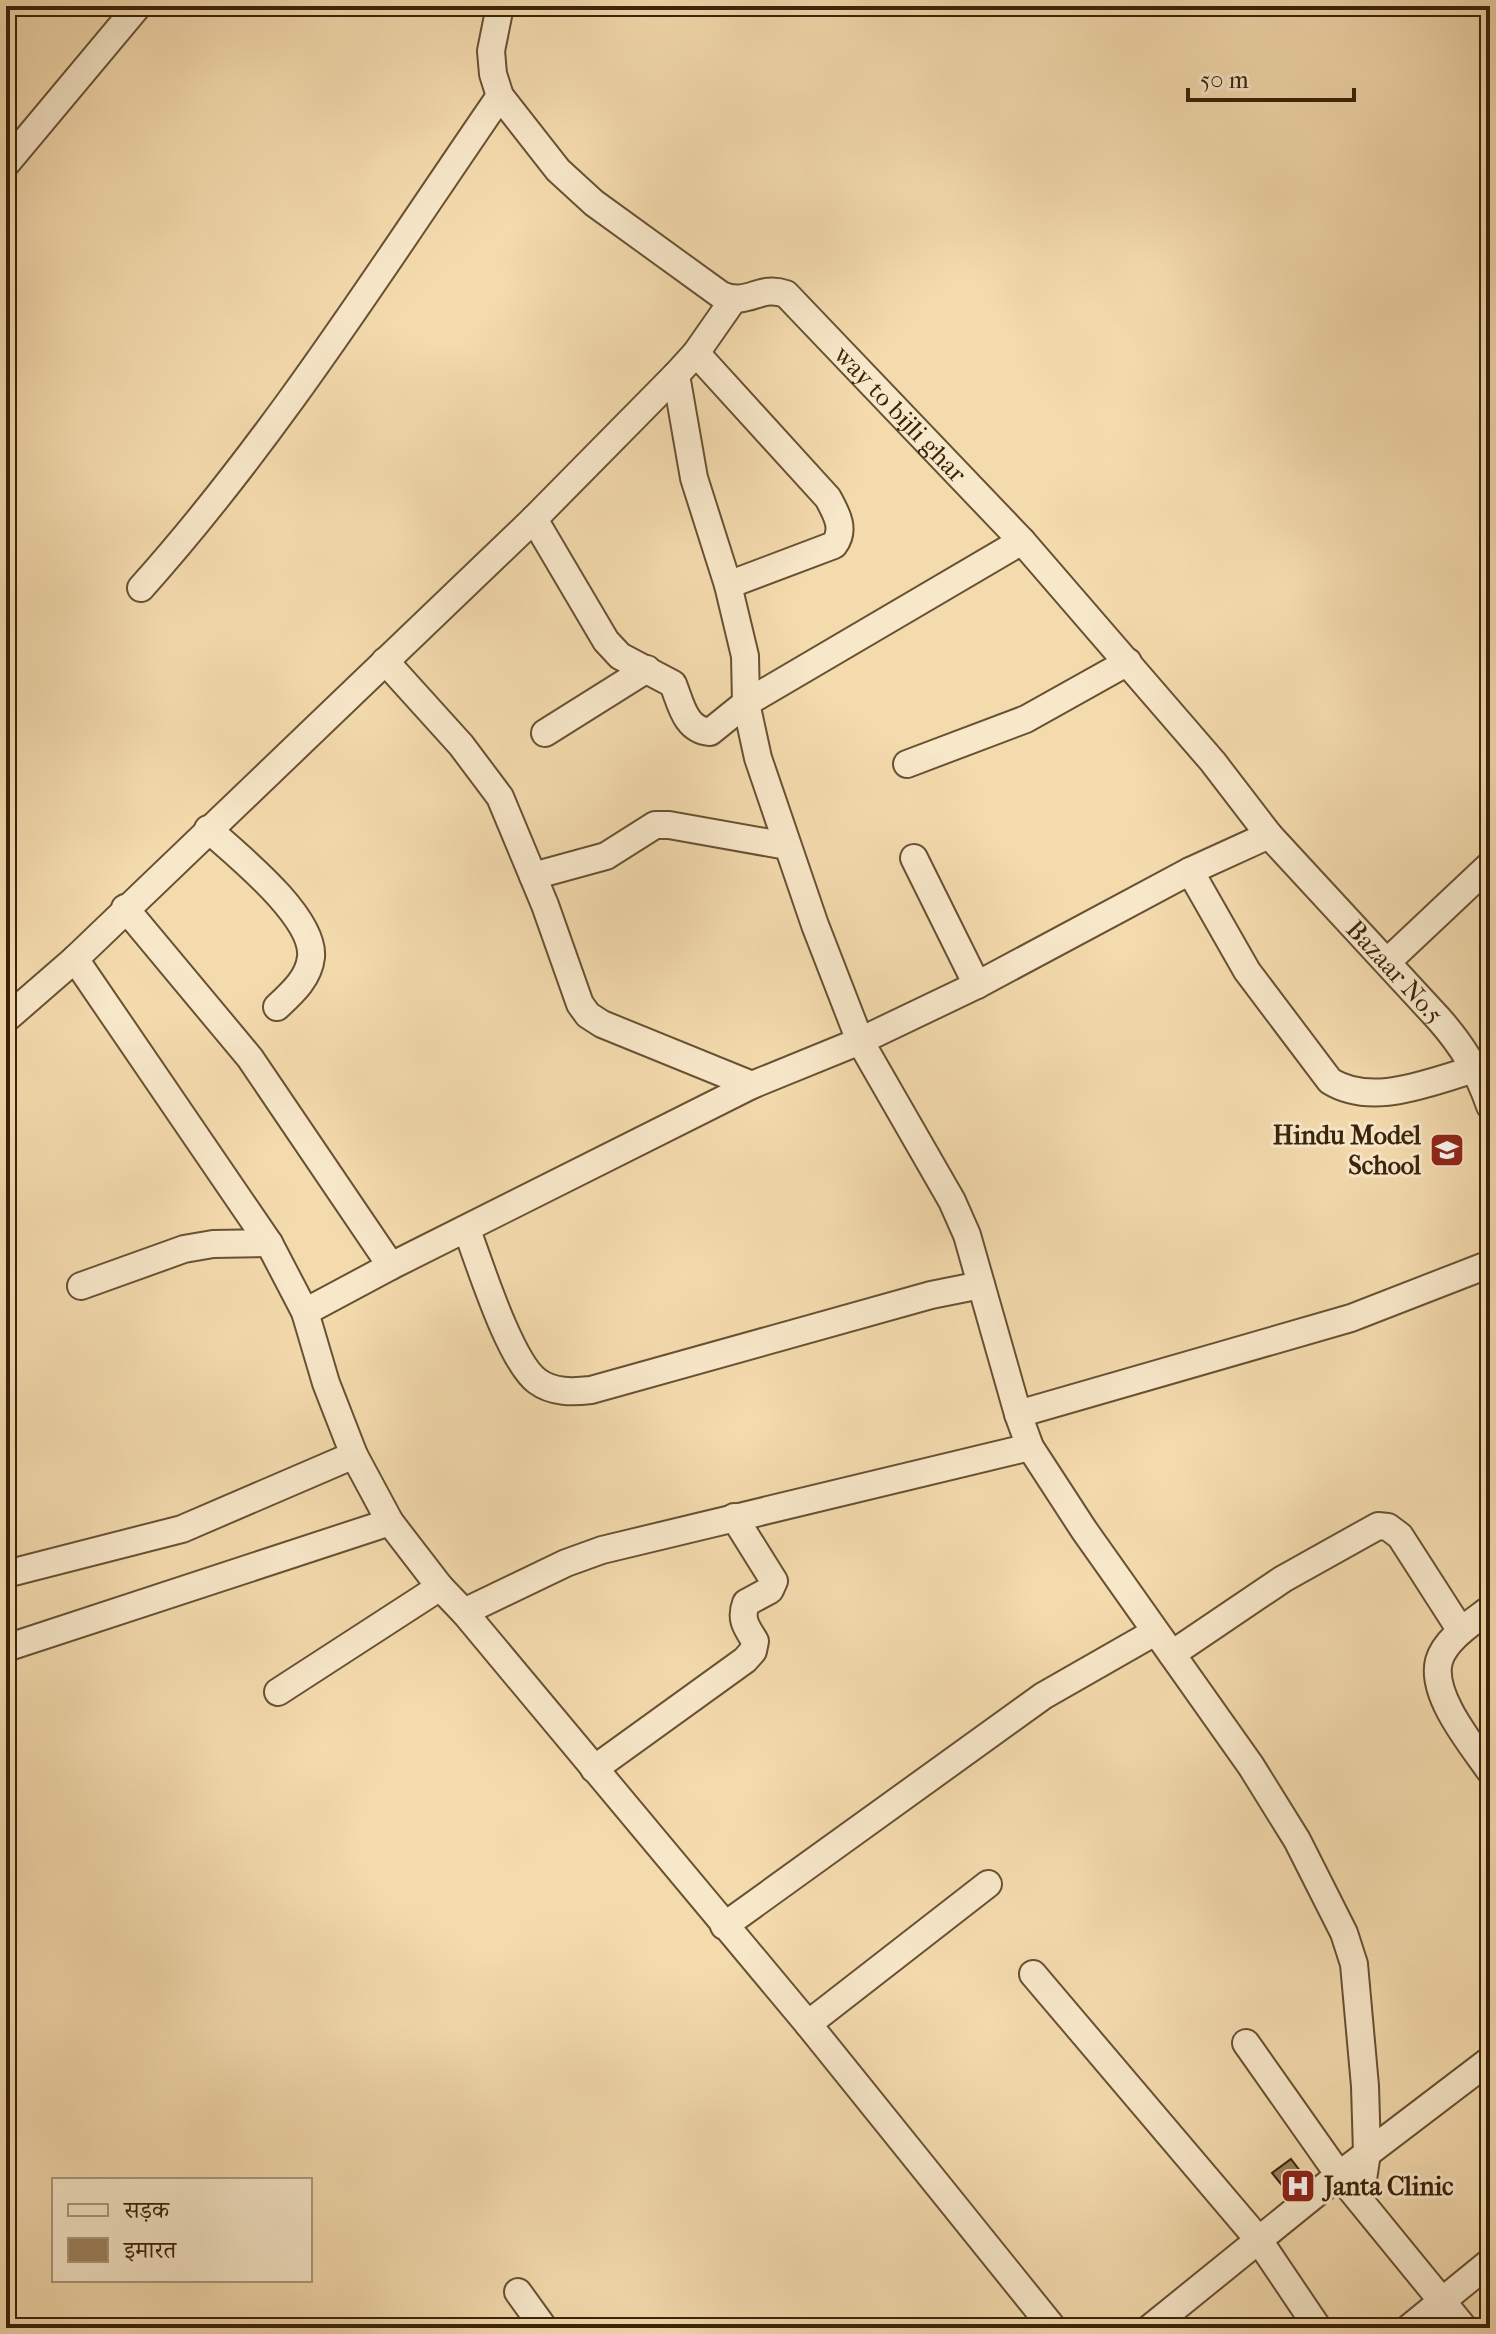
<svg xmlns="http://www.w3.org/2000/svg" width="1496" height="2334" viewBox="0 0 1496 2334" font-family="'IM FELL French Canon','Noto Serif Devanagari',serif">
  <rect width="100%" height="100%" fill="#f4dbae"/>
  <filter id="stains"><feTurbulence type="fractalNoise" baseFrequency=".0025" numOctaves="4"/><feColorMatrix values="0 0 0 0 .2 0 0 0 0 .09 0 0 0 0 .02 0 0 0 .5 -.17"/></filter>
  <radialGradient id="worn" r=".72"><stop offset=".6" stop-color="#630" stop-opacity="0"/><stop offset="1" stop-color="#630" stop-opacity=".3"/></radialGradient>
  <path fill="#9b835f" stroke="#3a230a" stroke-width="2" d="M1291,2159L1307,2180L1289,2194L1272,2173Z"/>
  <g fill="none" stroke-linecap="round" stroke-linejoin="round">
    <g stroke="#685133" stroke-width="30">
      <g id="street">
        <path id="s1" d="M500,6L491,51L493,74L500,96L558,170L594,203L721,295C749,307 759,284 786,294L1022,541L1213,762L1269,835L1438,1018C1462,1045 1478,1071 1490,1106"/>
        <path d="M6,164L138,6"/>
        <path d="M696,353L828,498C836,513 846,529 834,545L728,585"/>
        <path d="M676,375L694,478L728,585L745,656L746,703L758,758L815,925L860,1041L952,1201L967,1235L1018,1414L1030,1447L1084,1530L1251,1766L1297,1840L1344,1933L1354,1964L1365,2086L1367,2153L1360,2199"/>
        <path d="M534,519L606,641L620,656L673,684C681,704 685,730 710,732L746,703L1022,541"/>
        <path d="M141,588C276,437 385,263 500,96"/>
        <path d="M385,661L461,745L500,797L545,905L580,1004L588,1015L602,1024L752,1085"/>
        <path d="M545,733L647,669"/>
        <path d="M907,764L1026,719L1128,662"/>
        <path d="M208,829C236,854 315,917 311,957C309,978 292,993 277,1007"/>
        <path d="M914,858L977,985"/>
        <path d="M1190,871L1247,971L1330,1081C1374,1108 1430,1081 1476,1069"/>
        <path d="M533,876L606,856L655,825H669L787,846"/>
        <path d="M125,908L250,1058L391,1266"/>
        <path d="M75,959L269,1243L305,1312L326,1383L354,1455L390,1522L440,1587L464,1612L808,2024L1053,2328"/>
        <path d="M1387,962L1490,865"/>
        <path d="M6,1019L75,959L534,519L676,375L696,353L733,300"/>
        <path d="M467,1230C480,1265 510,1361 537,1381C553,1393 573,1392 591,1390L931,1295L981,1285"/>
        <path d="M81,1286L184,1249L213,1244L269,1243"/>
        <path d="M305,1312L391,1266L752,1085L860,1041L977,985L1190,871L1269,835"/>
        <path d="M1018,1414L1351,1318L1490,1264"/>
        <path d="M6,1574L182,1529L354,1455"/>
        <path d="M1490,1609C1473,1622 1445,1639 1439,1661C1430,1695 1472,1745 1490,1771"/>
        <path d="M464,1612L566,1563L602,1550L1030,1447"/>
        <path d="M6,1648L390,1522"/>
        <path d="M1172,1654L1283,1579L1378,1526L1388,1527L1400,1536L1461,1631"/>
        <path d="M278,1692L440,1587"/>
        <path d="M594,1769L745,1660L753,1651L755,1641C746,1627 740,1619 746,1603L770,1590L774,1581L734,1517"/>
        <path d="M724,1926L1043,1696L1155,1632"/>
        <path d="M1033,1974L1258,2239L1318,2328"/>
        <path d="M808,2024L988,1884"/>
        <path d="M1246,2043L1339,2175L1464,2328"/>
        <path d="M518,2292L544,2328"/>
        <path d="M1150,2328L1339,2175L1490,2060"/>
        <path d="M1409,2328L1490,2262"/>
      </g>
    </g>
    <use href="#street" stroke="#f8e8ca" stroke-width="26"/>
  </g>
  <defs>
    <g id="school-square" transform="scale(1.8)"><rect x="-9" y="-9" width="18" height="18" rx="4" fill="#8f2418" stroke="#f8e8ca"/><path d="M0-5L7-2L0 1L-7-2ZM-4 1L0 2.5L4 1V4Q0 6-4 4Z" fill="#fff"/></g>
    <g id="hospital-square" transform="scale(1.8)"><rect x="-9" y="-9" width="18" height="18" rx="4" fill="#8f2418" stroke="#f8e8ca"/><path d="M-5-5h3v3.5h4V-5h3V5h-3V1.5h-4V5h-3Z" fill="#fff"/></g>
  </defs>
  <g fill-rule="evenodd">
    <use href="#school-square" x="1447" y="1150"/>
    <use href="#hospital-square" x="1298" y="2186"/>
  </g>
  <g text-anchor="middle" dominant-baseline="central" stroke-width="6" stroke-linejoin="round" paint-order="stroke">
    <g font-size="26" fill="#3a230a" stroke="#f8e8ca">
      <text stroke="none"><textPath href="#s1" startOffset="624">way to bijli ghar</textPath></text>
      <text stroke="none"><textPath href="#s1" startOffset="1370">Bazaar No.5</textPath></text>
    </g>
    <g font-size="26" font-weight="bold" fill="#3a230a" stroke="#f8e8ca" text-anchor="end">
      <text x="1421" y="1135">Hindu Model<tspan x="1421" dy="30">School</tspan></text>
      <text x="1324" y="2186" text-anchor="start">Janta Clinic</text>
    </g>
  </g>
  <rect width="1496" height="2334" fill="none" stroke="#f4dbae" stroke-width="32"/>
  <rect x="8" y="8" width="1480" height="2318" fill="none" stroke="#3a230a" stroke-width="4"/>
  <rect x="16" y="16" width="1464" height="2302" fill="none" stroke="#3a230a" stroke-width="2"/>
  <rect x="52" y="2178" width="260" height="104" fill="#f8e8ca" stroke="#ac997d" stroke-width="2"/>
  <rect x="68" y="2204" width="40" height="12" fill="#f8e8ca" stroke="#ac997d" stroke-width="2"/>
  <text x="124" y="2218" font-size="24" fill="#3a230a">सड़क</text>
  <rect x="68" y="2238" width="40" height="24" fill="#9b835f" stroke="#ac997d" stroke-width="2"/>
  <text x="124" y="2258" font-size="24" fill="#3a230a">इमारत</text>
  <path d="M1188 88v12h166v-12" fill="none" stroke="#3a230a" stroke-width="4"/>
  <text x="1200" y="88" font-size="24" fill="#3a230a" stroke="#f8e8ca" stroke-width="6" paint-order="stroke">50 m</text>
  <rect width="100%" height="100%" filter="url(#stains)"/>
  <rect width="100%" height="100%" fill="url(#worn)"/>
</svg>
